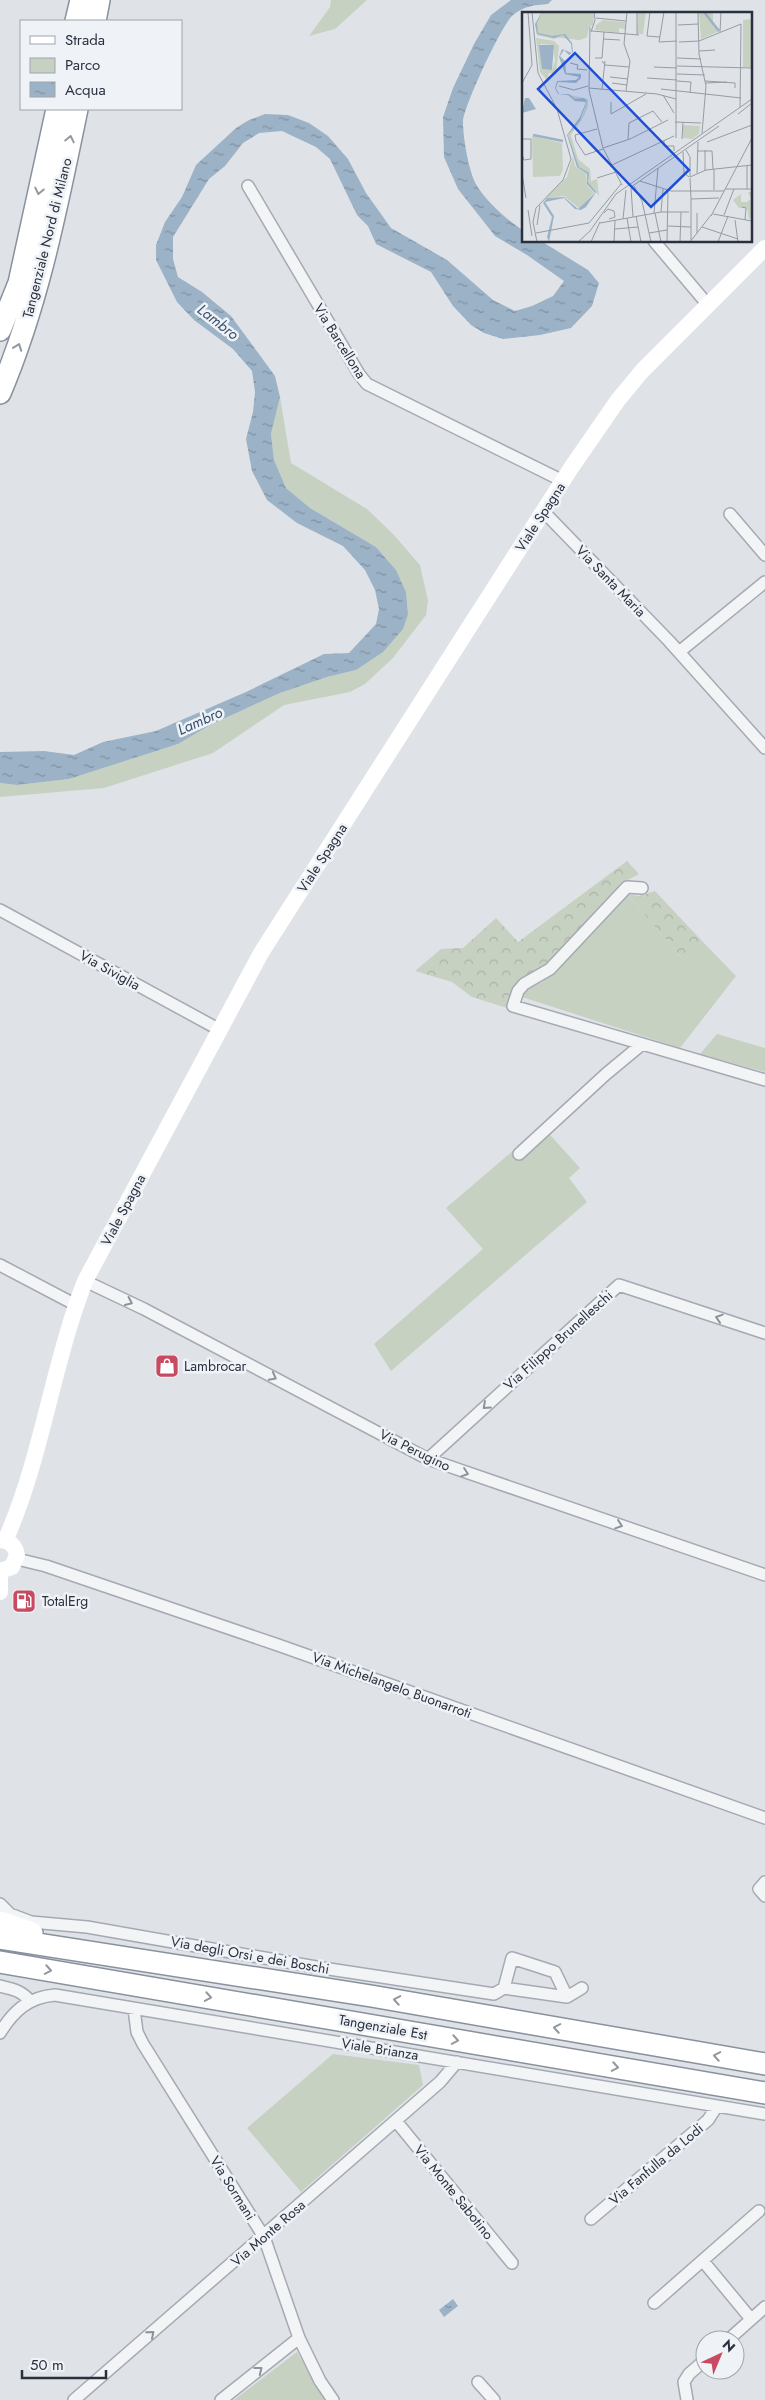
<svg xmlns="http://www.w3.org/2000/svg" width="765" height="2400" viewBox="0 0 765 2400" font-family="Jost,sans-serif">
  <defs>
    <pattern id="forest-crowns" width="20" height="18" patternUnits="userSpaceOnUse" patternTransform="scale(1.25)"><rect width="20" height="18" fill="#c6d1c1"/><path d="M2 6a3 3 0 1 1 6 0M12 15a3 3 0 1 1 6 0" fill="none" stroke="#aab4a7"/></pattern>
    <pattern id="water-ripples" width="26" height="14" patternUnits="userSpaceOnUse" patternTransform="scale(1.25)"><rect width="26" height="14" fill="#9cb2c6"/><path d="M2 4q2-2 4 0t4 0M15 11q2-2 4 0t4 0" fill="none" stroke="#7f91a2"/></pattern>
  </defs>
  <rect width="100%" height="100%" fill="#dfe3e8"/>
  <path fill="#c6d1c1" d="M331,0H367L335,29L309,36L330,7Z
    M280,397L291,463L367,509L393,534L420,565L428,601L426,615L393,658L365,684L350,692L284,705L213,753L104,788L0,797V783L17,785L69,779L178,744L212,724L280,693L327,677L356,670L408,614L406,592L396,570L376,547L310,508L286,488L274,460L271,434Z
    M627,894L684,961L702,941L736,976L680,1048L522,997L525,990L542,982L555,971Z
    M717,1034L765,1048V1072L700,1054Z
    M542,1126L580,1168L569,1178L587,1202L391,1371L374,1344L483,1249L446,1208Z
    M333,2054L419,2065L423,2085L301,2192L247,2128Z
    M297,2352L325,2400H234Z"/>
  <path fill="url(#forest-crowns)" d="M627,861L639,874L624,882L545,965L518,981L513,988L507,1008L472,997L452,982L415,971L441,949L463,948L496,918L518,942Z
    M655,891L702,941L684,961L627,894L639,896Z"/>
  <path fill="url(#water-ripples)" d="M511,0H552L548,4C534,5 524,6 513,15C502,24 463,108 463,122C463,138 469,173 477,186C487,202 508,221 524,231V241H541L588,270L599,283L592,306L571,328L540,335L503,339L484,333L471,325L453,306L431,272L376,244L368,226L357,215L330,159L316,147L282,131L259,133L243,143L225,166L209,179L173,237V259L178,277L202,292L231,316L275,376L280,397L271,434L274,460L286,488L310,508L376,547L396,570L406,592L408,614L403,629L383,652L356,670L327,677L280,693L212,724L178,744L69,779L17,785L0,783V752L44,751L74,755L103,742L156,731L246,692L324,654L349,653L376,624L379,609L375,590L365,570L343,546L297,523L267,500L252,471L246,439L253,412L255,392L252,371L233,349L194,320L177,302L156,260V245L165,222L182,197L196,165L236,128L249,120L265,114L288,115L309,123L328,136L348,159L366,193L391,228L447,260L493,300L515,311L532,306L553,296L564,281L527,255L495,236L458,189L444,157L443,117L453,88L474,44L491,15Z
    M453,2299L458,2306L444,2317L439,2310Z"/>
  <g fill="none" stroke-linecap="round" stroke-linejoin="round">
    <g stroke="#a5aab2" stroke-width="14">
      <path id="street" d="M248,186L359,374L367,384L563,481
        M654,241L708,305
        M543,511L669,641L765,748
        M730,514L765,555
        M679,652L765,582
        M642,888L627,887L550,969L524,984L518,991L513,1006L765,1080
        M0,910L220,1030
        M519,1154L606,1074L641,1045
        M0,1265L76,1305
        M85,1281L144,1309L428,1459L765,1575
        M428,1459L619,1285L765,1333
        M17,1559L46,1566L278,1645L765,1818
        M765,1882L759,1889L765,1896
        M0,1904L10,1914L31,1922L87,1927L316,1967L494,1994L504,1988L567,1997L582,1988
        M0,1986C13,1989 22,1991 30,2001
        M504,1988L512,1958L555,1972L567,1997
        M134,2009L137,2032L143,2044L264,2237L299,2338L320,2381L333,2400
        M0,2033C13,2011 29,1997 55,1995L765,2114
        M396,2121L512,2263
        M591,2219L708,2120L717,2106
        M703,2261L751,2319
        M654,2303L759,2211
        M728,2340L765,2307
        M478,2382L494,2400
        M74,2400L440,2082L457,2062
        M221,2400L299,2338
        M687,2400L684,2382L689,2374L705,2360"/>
    </g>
    <g stroke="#88919e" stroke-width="24">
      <path id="highway" d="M76,21L81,0
        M95,21L99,0
        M0,330L19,283L57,109
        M0,393C39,301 57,205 77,109
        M0,1922L32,1933
        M0,1938L371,1996L765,2064
        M0,1962L765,2093"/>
    </g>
    <use href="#street" stroke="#f2f4f6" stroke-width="11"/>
    <path stroke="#fff" stroke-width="16" d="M0,1540C10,1541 15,1545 17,1555L12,1567L0,1571
      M5,1541C42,1458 52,1366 85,1281L261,953L571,468L618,400L642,371L765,248
      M0,1579V1592"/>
    <use href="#highway" stroke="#fff" stroke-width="21"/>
  </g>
  <defs><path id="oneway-chevron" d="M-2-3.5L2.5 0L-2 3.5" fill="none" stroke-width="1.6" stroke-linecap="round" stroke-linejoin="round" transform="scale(1.25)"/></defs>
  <g stroke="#94989e">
    <use href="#oneway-chevron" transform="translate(70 139) rotate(-78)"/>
    <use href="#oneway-chevron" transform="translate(39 191) rotate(102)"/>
    <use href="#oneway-chevron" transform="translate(18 347) rotate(-70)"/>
    <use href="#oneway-chevron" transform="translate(48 1970) rotate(10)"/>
    <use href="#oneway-chevron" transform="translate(208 1997) rotate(10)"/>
    <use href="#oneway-chevron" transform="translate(397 2000) rotate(-170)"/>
    <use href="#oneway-chevron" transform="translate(557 2028) rotate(-170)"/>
    <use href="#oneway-chevron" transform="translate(455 2040) rotate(10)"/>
    <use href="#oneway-chevron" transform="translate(717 2056) rotate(-170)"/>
    <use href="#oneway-chevron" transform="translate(615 2067) rotate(10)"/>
  </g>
  <g stroke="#8e929a">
    <use href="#oneway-chevron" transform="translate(129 1302) rotate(25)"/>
    <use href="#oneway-chevron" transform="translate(719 1318) rotate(-162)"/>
    <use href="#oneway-chevron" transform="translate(273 1377) rotate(28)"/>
    <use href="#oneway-chevron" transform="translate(486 1406) rotate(138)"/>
    <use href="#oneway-chevron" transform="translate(465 1473) rotate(19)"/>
    <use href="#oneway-chevron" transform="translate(619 1525) rotate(19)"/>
    <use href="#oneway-chevron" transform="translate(151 2334) rotate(-41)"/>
    <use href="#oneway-chevron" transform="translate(259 2370) rotate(-38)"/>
  </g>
  <defs>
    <g id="shop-square" transform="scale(1.25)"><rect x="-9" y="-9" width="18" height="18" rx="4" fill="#c74a60" stroke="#eff2f6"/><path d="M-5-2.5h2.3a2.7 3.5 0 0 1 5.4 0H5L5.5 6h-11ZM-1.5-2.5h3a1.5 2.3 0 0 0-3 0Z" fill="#fff"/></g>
    <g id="fuel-square" transform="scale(1.25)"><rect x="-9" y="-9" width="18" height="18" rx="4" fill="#c74a60" stroke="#eff2f6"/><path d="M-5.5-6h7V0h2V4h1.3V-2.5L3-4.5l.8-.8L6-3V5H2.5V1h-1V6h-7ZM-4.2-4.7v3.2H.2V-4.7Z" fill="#fff"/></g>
  </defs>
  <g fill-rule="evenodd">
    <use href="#shop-square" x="167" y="1366"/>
    <use href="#fuel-square" x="24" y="1601"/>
  </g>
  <g text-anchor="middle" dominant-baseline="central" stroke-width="5" stroke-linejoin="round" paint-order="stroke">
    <g font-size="14" fill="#29313e" stroke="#eff2f6">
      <text transform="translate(47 238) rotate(-76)">Tangenziale Nord di Milano</text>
      <text transform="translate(340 341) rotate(58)">Via Barcellona</text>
      <text transform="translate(540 517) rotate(-57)">Viale Spagna</text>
      <text transform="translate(611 581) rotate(46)">Via Santa Maria</text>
      <text transform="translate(322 858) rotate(-57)">Viale Spagna</text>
      <text transform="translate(110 970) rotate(29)">Via Siviglia</text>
      <text transform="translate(123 1210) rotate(-62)">Viale Spagna</text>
      <text transform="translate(558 1340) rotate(-42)">Via Filippo Brunelleschi</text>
      <text transform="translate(415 1450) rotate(26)">Via Perugino</text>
      <text transform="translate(392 1685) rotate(20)">Via Michelangelo Buonarroti</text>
      <text transform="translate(250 1955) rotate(10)">Via degli Orsi e dei Boschi</text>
      <text transform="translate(383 2027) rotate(10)">Tangenziale Est</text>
      <text transform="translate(380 2049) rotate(9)">Viale Brianza</text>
      <text transform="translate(656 2164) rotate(-40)">Via Fanfulla da Lodi</text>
      <text transform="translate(233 2188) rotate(58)">Via Sormani</text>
      <text transform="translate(454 2192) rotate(51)">Via Monte Sabotino</text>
      <text transform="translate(268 2233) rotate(-41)">Via Monte Rosa</text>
    </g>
    <g font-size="14" fill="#29313e" stroke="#eff2f6" text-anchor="start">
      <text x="184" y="1366">Lambrocar</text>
      <text x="42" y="1601">TotalErg</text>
    </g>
    <g font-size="15" font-style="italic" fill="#355170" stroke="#eff2f6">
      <text transform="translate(218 322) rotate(38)">Lambro</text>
      <text transform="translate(200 721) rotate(-24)">Lambro</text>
    </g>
  </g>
  <g transform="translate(522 12)">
    <rect width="230" height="230" fill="#dfe3e8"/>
    <path d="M19,0H70L65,25L57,28L15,23ZM116,0H124L121,22H115ZM191,0V10L198,19L179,27L177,1ZM230,7V55H221V8ZM81,8L103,10V17L97,16V21L73,18L74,13ZM14,26L32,29L37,34L34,62L27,61L25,68L18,60ZM18,32L31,33L33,49L30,58L20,57ZM48,83L66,87V94L62,104L49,123L56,147L68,157L69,169L75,167L77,184L66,170L67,162L57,155L46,123L60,105L65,88L53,87ZM161,113L178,114L177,122L170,127L161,126ZM51,144L53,154L64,162L65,173L72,181L57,196L42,184L23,186L45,165ZM226,180H230V205L227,207L225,196H217L211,188L219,182V190H225L229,187Z" fill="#c6d1c1" fill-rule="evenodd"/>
    <path d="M19,0L22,1L18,18L30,22L38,19L50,21L59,14L63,0H70L72,4L71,13L65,16V25L57,28L40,24L32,27L15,23L13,13Z" fill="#c6d1c1"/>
    <path d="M10,124L40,131L41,157L38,164L11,165Z" fill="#c6d1c1"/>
    <path d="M20,0L15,11L16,21L30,24L43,22L50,31L51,40L47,43L42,38L38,44L43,49L44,61L59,62V66L54,71L36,70L34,76L37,82H47L53,87L62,86L65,89L58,109L46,123L57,155L67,161L66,170L74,180L64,195L59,198L53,197L42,186L23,190L32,204L27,230L25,225L30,205L21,191L25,186L42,185L56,197L73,181L65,172V162L55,155L45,123L58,105L64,90L53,89L46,83L36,82L33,76L35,69L54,68L57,65L43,62L37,45L40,37L50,41L49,32L41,23L32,26L15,22L13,12ZM17,33H32L30,58L20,57ZM3,86H7L14,97L0,101Z" fill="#9cb2c6"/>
    <path fill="none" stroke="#9cb2c6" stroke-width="2.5" d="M182,0L197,19M11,123L41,129"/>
    <path fill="none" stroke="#969ca4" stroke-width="1" d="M10,0L16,61L35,97L49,147L41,168L14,196L11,210L15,230M128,0L125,24L138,25M154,0V126M176,1L177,42L184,74L180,121M74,6L104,9M156,13L176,12M68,15L67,78L81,136L100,173M70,19L117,23M69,20L73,8L72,0M198,20L199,0M115,23V0M81,27L98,28M137,30L142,0M137,30L155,29M157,30L177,29L219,12L218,95M177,39L193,38M73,46H80L82,20M155,46L179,47M80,49L83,53L107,55M48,51L56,53L55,57L65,58M155,54L230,56M132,55L155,56M155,62L183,63M88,65L106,67M125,66L155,68M155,69L169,70L168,81M183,69L213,71V76M0,71L10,53L6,0M90,71L105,73M184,71L205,70M37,74L52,78L66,74M67,76L135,82L154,87M80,77L83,49M139,77L219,86M104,79L108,49L102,32L105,0M141,83L152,101M89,90V102L124,82M216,102L230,91M153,110L179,111M75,117L53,123L54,129L63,143L81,137M0,127H9V147L2,148L0,142M160,127L161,110M106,128L107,111L131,99L140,110M142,128V134H152V139M185,130L230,113M81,136L108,127L146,108M164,138L168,145V165M183,138V159M175,139H190L191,157M161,140L162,161L167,165M90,153L152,124M225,154V177M192,157V178M175,161L176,130M0,162L4,186M168,165L184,158L230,153M75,166L94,160M168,166L169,187M118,169L149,179H202M112,174L120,189L129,230M109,175L197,114M109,176L111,205M203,177H230M169,187L197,186M220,195L224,196L223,208M6,198L10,224M139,200L141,177M82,201L86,197L92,199L93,205L87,207M132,201L136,156M133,201L139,230M191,202L230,209M202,203L212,177M114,204L119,230M189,204L230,126M105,206L109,230M101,207L104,178M213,208L216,230M78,211L139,200H167M15,213L18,193M146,214L169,215M180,215L216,227M93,217L116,215M14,221L67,211L99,172M127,221L145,218M175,221V201M169,228V187M56,230L68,219L94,182L230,87M69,230L78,210M92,230L93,208M145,230L146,179M158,230L159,200M168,230L189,203M196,230L206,204"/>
    <path fill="#1d4ed8" fill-opacity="0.15" stroke="#1d4ed8" stroke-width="2.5" d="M53,41L167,158L129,195L16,77Z"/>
    <rect width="230" height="230" fill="none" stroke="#29313e" stroke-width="2.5"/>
  </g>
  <rect x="20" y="20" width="162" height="90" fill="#eff2f6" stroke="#a0a5ac"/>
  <rect x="30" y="36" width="25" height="8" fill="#ffffff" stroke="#a0a5ac"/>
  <text x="65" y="45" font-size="15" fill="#29313e">Strada</text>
  <rect x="30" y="58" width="25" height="15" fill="#c6d1c1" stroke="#a0a5ac"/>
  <text x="65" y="70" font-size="15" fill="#29313e">Parco</text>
  <rect x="30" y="82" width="25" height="15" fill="url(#water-ripples)" stroke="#a0a5ac"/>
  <text x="65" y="95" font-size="15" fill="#29313e">Acqua</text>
  <g transform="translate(720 2355) rotate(44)"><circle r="24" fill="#eff2f6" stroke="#a0a5ac"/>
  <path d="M0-4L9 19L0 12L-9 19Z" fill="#c74a60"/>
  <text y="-8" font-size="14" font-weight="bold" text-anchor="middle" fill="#29313e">N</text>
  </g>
  <path d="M22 2370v8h84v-8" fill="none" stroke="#29313e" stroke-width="2.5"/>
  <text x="30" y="2370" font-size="15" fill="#29313e" stroke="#eff2f6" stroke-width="4" paint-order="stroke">50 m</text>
</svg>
